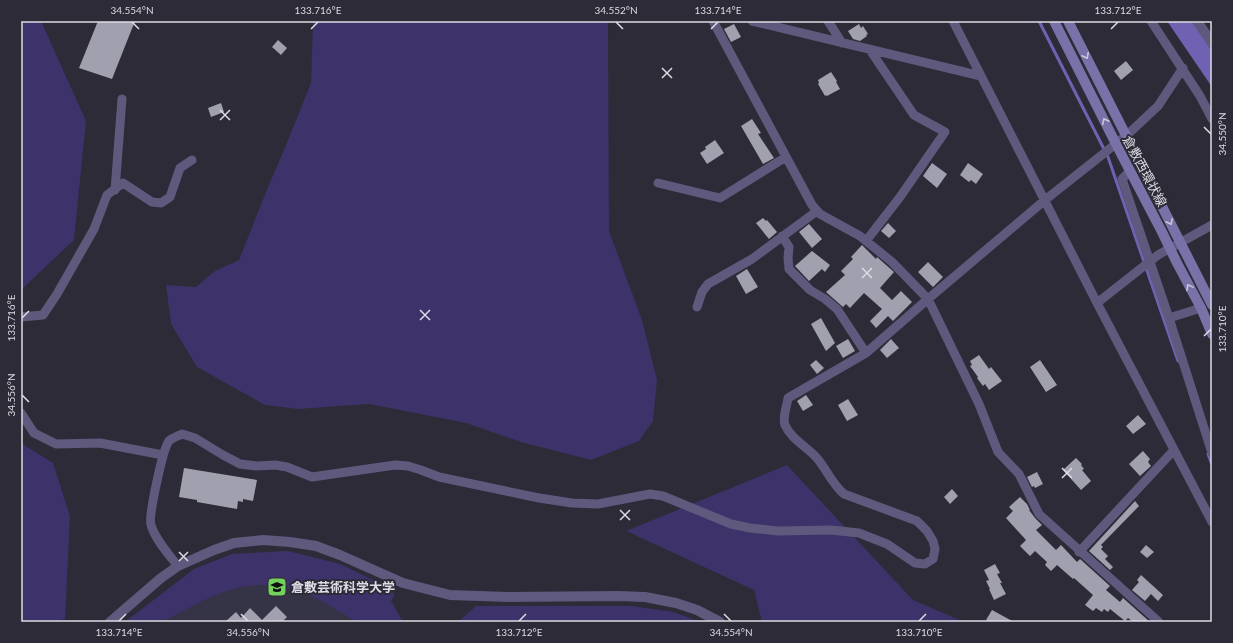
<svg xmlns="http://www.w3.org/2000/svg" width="1233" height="643" viewBox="0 0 1233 643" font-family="Lato,'Noto Sans JP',sans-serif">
  <rect width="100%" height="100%" fill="#2c2b37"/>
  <path fill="#353346" d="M288,551L340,564L385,586V589L393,593L394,595L391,601L403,622H125L194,569L232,554Z"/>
  <path fill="#3d3269" d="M21,21H43L42,23L86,121L74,240L21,290Z
    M313,21H607L608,24L609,231L642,320L657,380L653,421L639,441L591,460L521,442L466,423L369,404L298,409L265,405L197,367L171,324L166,285L196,287L215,271L239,260L268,187L282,155L311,83Z
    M21,443L53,463L70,516L65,619L51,622H21Z
    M787,465L913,600L964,622H762L754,590L626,531Z
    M288,551L340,564L385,586V589L393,593L394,595L391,601L403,622H357L320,600L304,593L283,586L264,585L245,586L226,591L202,601L162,622H125L194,569L232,554Z
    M476,606H632L673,612L701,622H458Z"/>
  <path fill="#7061b3" d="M1167,21H1192L1212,51V87Z"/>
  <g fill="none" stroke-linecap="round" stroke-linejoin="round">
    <path stroke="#7061b3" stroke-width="3" d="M1039,21L1108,157L1178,361
      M1208,454L1212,465"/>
  </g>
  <path fill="#a1a0af" d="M98,21H135L112,79L79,68Z
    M734,24L741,37L731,42L724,29Z
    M859,24L861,28L863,26L868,34L866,35L867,36L860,41L853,39L848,31Z
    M278,40L287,48L281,55L272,47Z
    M1126,61L1133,70L1121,80L1114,71Z
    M831,72L837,81L836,82L840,89L827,96L826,95L825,96L818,84L819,83L818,80Z
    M221,103L224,112L211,117L208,108Z
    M752,119L761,133L758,134L774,158L763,164L741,126Z
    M715,140L724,153L707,164L700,153L706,149L705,147Z
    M932,163L947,174L937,188L923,176Z
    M968,163L983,174L976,184L971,180L969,182L960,175Z
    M763,218L766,221L767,220L777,232L769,239L756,223Z
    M888,223L896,231L889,238L881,231Z
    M809,224L822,239L812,248L799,232Z
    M862,245L876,259L877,257L894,272L880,288L892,300L901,291L912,302L893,321L888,316L876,328L870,321L882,309L864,293L850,308L846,304L843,307L826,292L845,275L841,271L853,259L851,257Z
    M812,251L830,265L825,272L822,269L809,281L795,266Z
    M928,262L943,277L933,287L918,272Z
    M747,269L758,287L746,294L736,276Z
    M821,318L835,343L826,351L811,324Z
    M848,339L855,351L843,358L836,346Z
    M891,339L899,348L887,358L880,350Z
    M979,355L989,369L991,367L1002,381L989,390L985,384L983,386L977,378L978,377L970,366L972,365L970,361Z
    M816,360L824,368L817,374L810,365Z
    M1040,360L1057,385L1046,392L1030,367Z
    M806,395L813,405L803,411L797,401Z
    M848,399L858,415L847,421L838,405Z
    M1138,415L1146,424L1133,434L1126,426Z
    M1143,451L1150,459L1148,462L1151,466L1140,476L1129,464Z
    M1076,458L1082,464L1081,465L1084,469L1082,470L1091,481L1081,490L1063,470Z
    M184,468L257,480L253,501L243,499V502L238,501L237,509L197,502V500L179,497Z
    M1037,472L1043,484L1035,488L1034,486L1032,487L1027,477Z
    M952,489L958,496L950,504L944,497Z
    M1020,497L1027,504L1030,510H1029L1035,518L1042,525L1036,530L1056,550L1061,545L1077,562L1080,559L1110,586L1106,590L1120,602L1123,598L1150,622H1133L1128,618L1125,621L1110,609L1108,612L1104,609L1102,612L1096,608L1093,611L1085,605L1093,595L1074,578L1073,579L1057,565L1051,571L1045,565L1047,562L1035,551L1030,556L1020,546L1026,540L1006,518L1013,511L1009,507Z
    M1135,501L1139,506L1101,545L1103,547L1101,549L1108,556L1105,559L1113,567L1110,570L1089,551Z
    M1146,545L1154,552L1147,558L1140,552Z
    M995,564L1000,573L997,574L1002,583H1000L1006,594L994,600L989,589H990L986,581L989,580L984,570Z
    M1141,575L1163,595L1158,601L1151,594L1145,601L1132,590L1139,582L1137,580Z
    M276,606L287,617L282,622H225L236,612L241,618L250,608L262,620Z
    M992,610L1014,622H991L986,620Z"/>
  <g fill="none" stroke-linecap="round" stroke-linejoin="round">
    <path stroke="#5e597d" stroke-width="9" d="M713,21L812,205L820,214L860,236L892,262L928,299L979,404L998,452L1019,474L1039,514L1159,622
      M752,21L981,76
      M828,21L842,43
      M953,21L1097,303L1212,522
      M1151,21L1200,96L1212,119
      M1130,171L1122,179L1169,318L1212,453
      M658,183L720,198L786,157
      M115,190L122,99
      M782,236L789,247L788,258L789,269L810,290L825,299L837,309L866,353
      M866,241L900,197L945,132L914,115L870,50
      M1097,303L1158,255L1212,225
      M697,307L702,292L708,284L752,259L817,211
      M21,317L43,315L57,294L94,229L107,195L123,183L152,202L161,203L170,197L180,168L192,160
      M1169,318L1201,308
      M21,413L34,433L56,444L100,443L163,455
      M1079,552L1174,450
      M178,566C169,555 155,539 151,525C148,517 163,448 169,441C172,438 178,436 182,434L195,438L223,455L240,464L257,466L275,465L287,467L312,477L395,465L408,466L421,470L439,477L539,498L572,503L598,504L650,494L663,496L731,524L750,528L778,531L831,530L859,533L887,544L915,563L925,564L933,559L935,549L933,541L927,531L917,521L844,494C832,484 826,468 816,457C806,446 791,439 785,425C782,418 787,406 788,398L866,353L928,299L1045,200L1127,135L1158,106L1183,68"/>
    <path stroke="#5e597d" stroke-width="10" d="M1197,21L1212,43
      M110,622L161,578L178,566L214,550L234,543L263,540L290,542L316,546L340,555L403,583L450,595L508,597L618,596L645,597L676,603L697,610L720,622"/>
    <path stroke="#7972a9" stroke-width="10" d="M1054,21L1116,144L1162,232L1177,263L1201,308L1212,334
      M1068,21L1212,305"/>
  </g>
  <defs><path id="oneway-chevron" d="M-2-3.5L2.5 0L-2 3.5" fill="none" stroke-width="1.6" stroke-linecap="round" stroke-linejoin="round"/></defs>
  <g stroke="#c9c7d8">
    <use href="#oneway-chevron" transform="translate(1086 56) rotate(63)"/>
    <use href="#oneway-chevron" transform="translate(1105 121) rotate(-116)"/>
    <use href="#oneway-chevron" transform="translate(1170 222) rotate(64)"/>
    <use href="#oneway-chevron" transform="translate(1189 287) rotate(-118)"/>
  </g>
  <path fill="none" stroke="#dddce4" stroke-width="1.5" d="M132,22L139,29M616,22L623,29M311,29L318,22M711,29L718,22M1111,29L1118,22M662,68L672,78M662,78L672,68M220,110L230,120M220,120L230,110M1204,127L1211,134M862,268L872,278M862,278L872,268M420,310L430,320M22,318L29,311M420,320L430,310M1204,336L1211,329M22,395L29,402M1062,468L1072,478M1062,478L1072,468M620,510L630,520M620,520L630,510M179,552L188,561M179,561L188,552M241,614L248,621M724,614L731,621M119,621L126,614M519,621L526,614M919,621L926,614"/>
  <defs>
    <g id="university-square" transform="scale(1)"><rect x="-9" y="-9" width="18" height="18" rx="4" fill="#73d25c" stroke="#2c2b37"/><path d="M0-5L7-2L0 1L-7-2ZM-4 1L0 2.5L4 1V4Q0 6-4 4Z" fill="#111"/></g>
  </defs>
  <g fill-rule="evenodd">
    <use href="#university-square" x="277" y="587"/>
  </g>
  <g text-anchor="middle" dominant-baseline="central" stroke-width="4" stroke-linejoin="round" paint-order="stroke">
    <g font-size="13" fill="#dddce4" stroke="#2c2b37">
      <text transform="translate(1145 171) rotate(62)">倉敷西環状線</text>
    </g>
    <g font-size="13" font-weight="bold" fill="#dddce4" stroke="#2c2b37" text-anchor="start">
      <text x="291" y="587">倉敷芸術科学大学</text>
    </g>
  </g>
  <rect width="1233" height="643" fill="none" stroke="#2c2b37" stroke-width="44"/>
  <rect x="22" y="22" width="1189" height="599" fill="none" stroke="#dddce4" stroke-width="1.5"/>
  <g font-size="10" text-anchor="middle" fill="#dddce4">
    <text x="132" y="14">34.554°N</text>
    <text x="318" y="14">133.716°E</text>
    <text x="616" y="14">34.552°N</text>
    <text x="718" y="14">133.714°E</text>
    <text x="1118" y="14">133.712°E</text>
    <text transform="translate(1222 134) rotate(-90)" y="4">34.550°N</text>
    <text transform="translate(11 318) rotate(-90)" y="4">133.716°E</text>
    <text transform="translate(1222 329) rotate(-90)" y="4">133.710°E</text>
    <text transform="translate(11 395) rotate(-90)" y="4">34.556°N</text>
    <text x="119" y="636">133.714°E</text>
    <text x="248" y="636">34.556°N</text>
    <text x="519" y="636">133.712°E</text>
    <text x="731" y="636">34.554°N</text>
    <text x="919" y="636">133.710°E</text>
  </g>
</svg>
